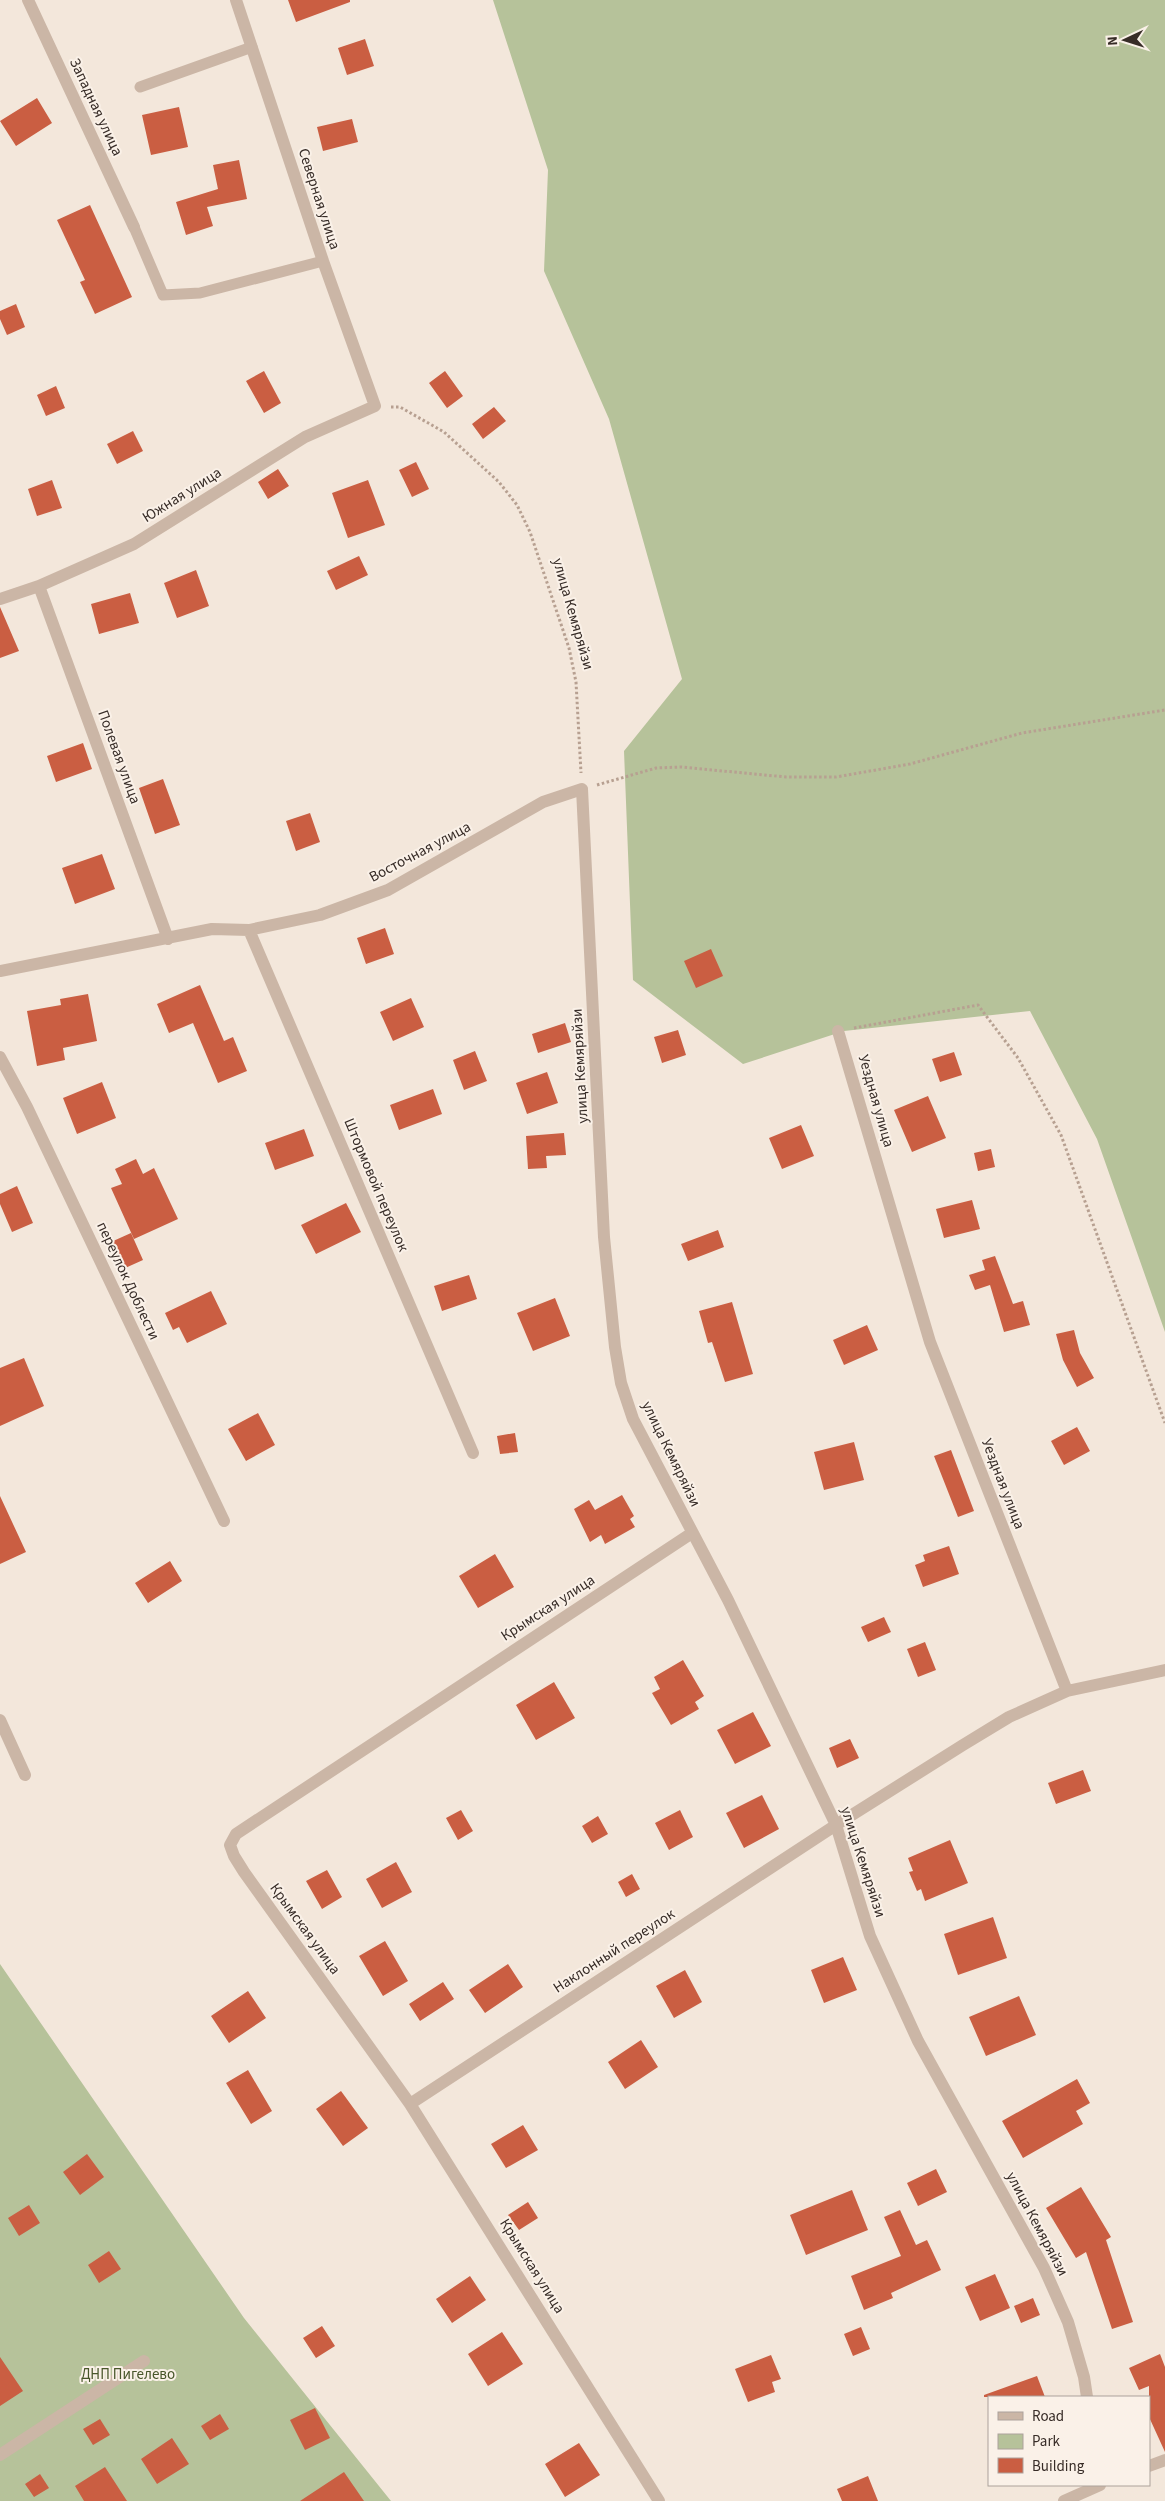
<svg xmlns="http://www.w3.org/2000/svg" width="1165" height="2501" viewBox="0 0 1165 2501" font-family="'Source Sans 3',sans-serif">
  <rect width="100%" height="100%" fill="#f3e7db"/>
  <path fill="#b6c29a" d="M493,0H1165V1332L1097,1139L1030,1011L844,1031L743,1064L633,980L624,751L682,679L609,419L544,271L548,170Z
    M0,1964L244,2318L391,2501H0Z"/>
  <path fill="#ca5e42" d="M288,0H350V2L296,22Z
    M365,39L374,66L347,75L338,48Z
    M37,98L52,123L16,146L0,121Z
    M179,107L188,147L151,155L142,115Z
    M352,119L358,142L323,151L317,127Z
    M239,160L247,199L207,207L213,226L186,235L176,202L218,189L213,165Z
    M90,205L132,297L95,314L80,282L85,280L57,220Z
    M16,304L25,327L7,335L0,319V311Z
    M264,371L281,403L264,413L246,381Z
    M445,371L463,396L447,408L429,383Z
    M56,386L65,408L46,416L37,395Z
    M494,407L506,421L483,439L472,424Z
    M133,431L143,451L117,464L107,444Z
    M416,462L429,489L412,497L399,470Z
    M278,469L289,486L268,499L258,482Z
    M52,480L62,508L37,516L28,489Z
    M368,480L385,525L348,538L332,493Z
    M359,556L368,575L336,590L327,571Z
    M196,570L209,606L177,618L164,583Z
    M130,593L139,623L99,634L91,604Z
    M0,607L19,651L0,658Z
    M83,743L92,769L56,782L47,756Z
    M163,779L180,825L155,834L139,788Z
    M310,813L320,842L296,851L286,821Z
    M102,854L115,889L75,904L62,868Z
    M385,928L394,954L366,964L357,938Z
    M711,949L723,976L696,988L684,961Z
    M200,985L224,1041L233,1037L247,1071L218,1083L193,1023L169,1033L157,1004Z
    M88,994L97,1041L63,1048L65,1060L37,1066L27,1011L61,1005L60,999Z
    M411,998L424,1027L393,1041L380,1012Z
    M565,1023L571,1042L538,1053L532,1034Z
    M678,1030L686,1055L662,1063L654,1037Z
    M475,1051L487,1081L464,1090L453,1060Z
    M954,1052L962,1075L940,1082L932,1059Z
    M547,1072L558,1103L527,1114L516,1083Z
    M102,1082L116,1118L77,1134L63,1098Z
    M433,1089L442,1114L399,1130L390,1105Z
    M928,1096L946,1138L912,1152L894,1110Z
    M801,1125L814,1156L782,1169L769,1138Z
    M304,1129L314,1156L275,1170L265,1143Z
    M564,1133L566,1155L546,1156L547,1168L528,1169L526,1136Z
    M991,1149L995,1167L978,1171L974,1153Z
    M136,1159L143,1174L154,1168L178,1219L134,1239L111,1188L122,1184L115,1169Z
    M17,1186L33,1223L12,1232L0,1204V1194Z
    M972,1200L980,1229L944,1238L936,1209Z
    M346,1203L361,1232L316,1254L301,1225Z
    M718,1230L724,1247L688,1261L681,1244Z
    M131,1233L143,1260L123,1269L111,1242Z
    M995,1256L1013,1304L1023,1301L1030,1325L1004,1332L990,1285L975,1290L969,1275L985,1270L982,1260Z
    M469,1275L477,1299L442,1311L434,1286Z
    M211,1291L227,1324L187,1343L179,1327L173,1330L165,1313Z
    M555,1298L570,1336L533,1351L517,1313Z
    M732,1302L753,1374L725,1382L712,1342L708,1343L699,1311Z
    M867,1325L878,1350L844,1365L833,1340Z
    M1074,1330L1080,1353L1094,1378L1077,1387L1063,1360L1056,1334Z
    M24,1358L44,1406L0,1426V1368Z
    M258,1413L275,1445L246,1461L228,1429Z
    M1077,1427L1090,1451L1064,1465L1051,1441Z
    M515,1433L518,1452L500,1454L497,1436Z
    M854,1442L864,1480L824,1490L814,1452Z
    M951,1450L974,1511L958,1517L934,1456Z
    M622,1495L634,1516L630,1519L635,1527L605,1544L601,1535L590,1542L574,1509L589,1500L595,1510Z
    M0,1496L26,1552L0,1564Z
    M949,1546L959,1574L923,1587L915,1565L925,1561L923,1555Z
    M495,1554L514,1587L478,1608L459,1576Z
    M170,1561L182,1581L148,1603L135,1583Z
    M884,1617L891,1632L868,1642L861,1627Z
    M925,1642L936,1670L918,1677L907,1649Z
    M683,1660L704,1696L695,1702L699,1709L671,1725L652,1693L660,1689L654,1677Z
    M554,1682L575,1718L536,1740L516,1705Z
    M753,1712L771,1746L735,1764L717,1730Z
    M850,1739L859,1758L837,1768L829,1748Z
    M1083,1770L1091,1791L1056,1804L1048,1783Z
    M762,1795L779,1829L744,1848L726,1813Z
    M461,1810L473,1831L458,1840L446,1818Z
    M680,1810L693,1837L669,1850L655,1823Z
    M598,1816L608,1834L592,1843L582,1826Z
    M950,1840L968,1883L925,1901L921,1889L917,1891L909,1872L913,1871L908,1858Z
    M396,1862L412,1892L382,1908L366,1879Z
    M327,1870L342,1897L322,1909L306,1881Z
    M632,1874L640,1889L626,1897L618,1882Z
    M993,1917L1007,1958L958,1975L944,1934Z
    M385,1941L408,1981L383,1996L359,1956Z
    M843,1957L857,1990L824,2003L811,1970Z
    M508,1964L523,1987L485,2013L469,1990Z
    M685,1970L702,2002L674,2018L656,1986Z
    M443,1982L454,1999L420,2021L409,2004Z
    M248,1991L266,2018L229,2043L211,2016Z
    M1019,1996L1036,2035L986,2056L969,2017Z
    M641,2040L658,2067L625,2089L608,2062Z
    M248,2070L272,2111L251,2124L226,2083Z
    M1077,2079L1090,2103L1076,2111L1083,2124L1023,2158L1002,2121Z
    M341,2091L368,2128L343,2146L316,2109Z
    M523,2125L538,2150L506,2168L491,2144Z
    M87,2154L104,2177L80,2195L63,2172Z
    M936,2169L947,2192L918,2206L907,2183Z
    M1081,2187L1111,2237L1106,2240L1133,2322L1112,2329L1086,2252L1076,2258L1046,2208Z
    M852,2190L868,2230L806,2255L790,2215Z
    M528,2202L538,2218L519,2230L508,2215Z
    M29,2205L40,2223L19,2236L8,2218Z
    M900,2210L916,2245L927,2240L941,2270L891,2293L893,2298L864,2310L851,2276L901,2256L884,2217Z
    M109,2251L121,2269L99,2283L88,2265Z
    M995,2274L1010,2308L980,2321L965,2287Z
    M470,2276L486,2300L452,2323L436,2299Z
    M1033,2298L1040,2315L1021,2323L1014,2306Z
    M322,2326L335,2346L316,2358L303,2338Z
    M861,2327L870,2349L853,2356L844,2334Z
    M502,2332L523,2364L488,2386L468,2354Z
    M1160,2354L1165,2367V2452L1149,2417V2386L1139,2390L1129,2368Z
    M771,2355L781,2379L772,2382L775,2392L748,2402L735,2369Z
    M0,2357L23,2391L0,2406Z
    M1037,2376L1045,2397H984V2395Z
    M315,2408L330,2438L305,2450L290,2420Z
    M220,2414L229,2429L210,2440L201,2426Z
    M100,2419L110,2435L93,2445L83,2429Z
    M172,2438L189,2464L157,2484L141,2459Z
    M579,2443L600,2475L565,2497L545,2464Z
    M105,2467L127,2501H84L75,2486Z
    M344,2472L364,2501H300Z
    M40,2474L49,2488L34,2497L25,2484Z
    M868,2476L878,2501H842L837,2489Z"/>
  <g fill="none" stroke-linecap="round" stroke-linejoin="round">
    <path stroke="#b7a091" stroke-width="3" stroke-dasharray="2.5 2.5" stroke-linecap="butt" d="M391,407H400L444,432L499,482L517,505L530,532L569,648L576,682L581,773
      M597,785L656,768L681,767L786,777H836L910,764L1022,733L1165,710
      M854,1028L978,1005L1018,1058L1061,1135L1165,1423"/>
    <path stroke="#cbb6a6" stroke-width="11" d="M140,87L252,47
      M134,227L163,295L200,293L323,261"/>
    <path stroke="#cbb6a6" stroke-width="12" d="M28,0L134,227
      M39,586L168,939
      M0,599L39,586L134,544L305,437L375,406L323,261L236,0
      M249,930L473,1453
      M0,971L212,929L249,930L320,915L388,890L543,802L582,789L604,1237L615,1347L621,1383L633,1419L728,1600L836,1825L870,1936L918,2041L1044,2268L1068,2322L1084,2377L1087,2397
      M0,1057L27,1107L224,1521
      M1067,1691L1165,1670
      M0,1720L25,1775
      M410,2104L836,1825L963,1745L1009,1717L1067,1691L930,1342L838,1031
      M0,2455L144,2361
      M1149,2466L1165,2460
      M659,2501L410,2104L244,1872L234,1856L230,1845L236,1834L692,1533
      M1064,2501L1100,2485"/>
  </g>
  <g text-anchor="middle" dominant-baseline="central" stroke-width="4" stroke-linejoin="round" paint-order="stroke">
    <g font-size="15" fill="#372c27" stroke="#faf1e8">
      <text transform="translate(96 107) rotate(65)">Западная улица</text>
      <text transform="translate(319 199) rotate(72)">Северная улица</text>
      <text transform="translate(182 495) rotate(-32)">Южная улица</text>
      <text transform="translate(573 614) rotate(74)">улица Кемяряйзи</text>
      <text transform="translate(119 757) rotate(70)">Полевая улица</text>
      <text transform="translate(420 852) rotate(-28)">Восточная улица</text>
      <text transform="translate(580 1066) rotate(-93)">улица Кемяряйзи</text>
      <text transform="translate(876 1101) rotate(74)">Уездная улица</text>
      <text transform="translate(376 1185) rotate(67)">Штормовой переулок</text>
      <text transform="translate(128 1281) rotate(65)">переулок Доблести</text>
      <text transform="translate(671 1454) rotate(64)">улица Кемяряйзи</text>
      <text transform="translate(1003 1484) rotate(69)">Уездная улица</text>
      <text transform="translate(548 1608) rotate(-33)">Крымская улица</text>
      <text transform="translate(863 1862) rotate(72)">улица Кемяряйзи</text>
      <text transform="translate(305 1929) rotate(54)">Крымская улица</text>
      <text transform="translate(614 1951) rotate(-33)">Наклонный переулок</text>
      <text transform="translate(1037 2224) rotate(62)">улица Кемяряйзи</text>
      <text transform="translate(532 2266) rotate(58)">Крымская улица</text>
    </g>
    <g font-size="15" fill="#48562a" stroke="#faf1e8">
      <text x="128" y="2374">ДНП Пигелево</text>
    </g>
  </g>
  <rect x="988" y="2396" width="162" height="90" fill="#faf1e8" stroke="#aca29b"/>
  <rect x="998" y="2412" width="25" height="8" fill="#cbb6a6" stroke="#aca29b"/>
  <text x="1032" y="2421" font-size="15" fill="#372c27">Road</text>
  <rect x="998" y="2434" width="25" height="15" fill="#b6c29a" stroke="#aca29b"/>
  <text x="1032" y="2446" font-size="15" fill="#372c27">Park</text>
  <rect x="998" y="2458" width="25" height="15" fill="#ca5e42" stroke="#aca29b"/>
  <text x="1032" y="2471" font-size="15" fill="#372c27">Building</text>
  <g transform="translate(1125 40) rotate(266)" stroke="#faf1e8" stroke-width="4" paint-order="stroke">
  <path d="M0-4L9 19L0 12L-9 19Z" fill="#372c27"/>
  <text y="-8" font-size="14" font-weight="bold" text-anchor="middle" fill="#372c27">N</text>
  </g>
</svg>
